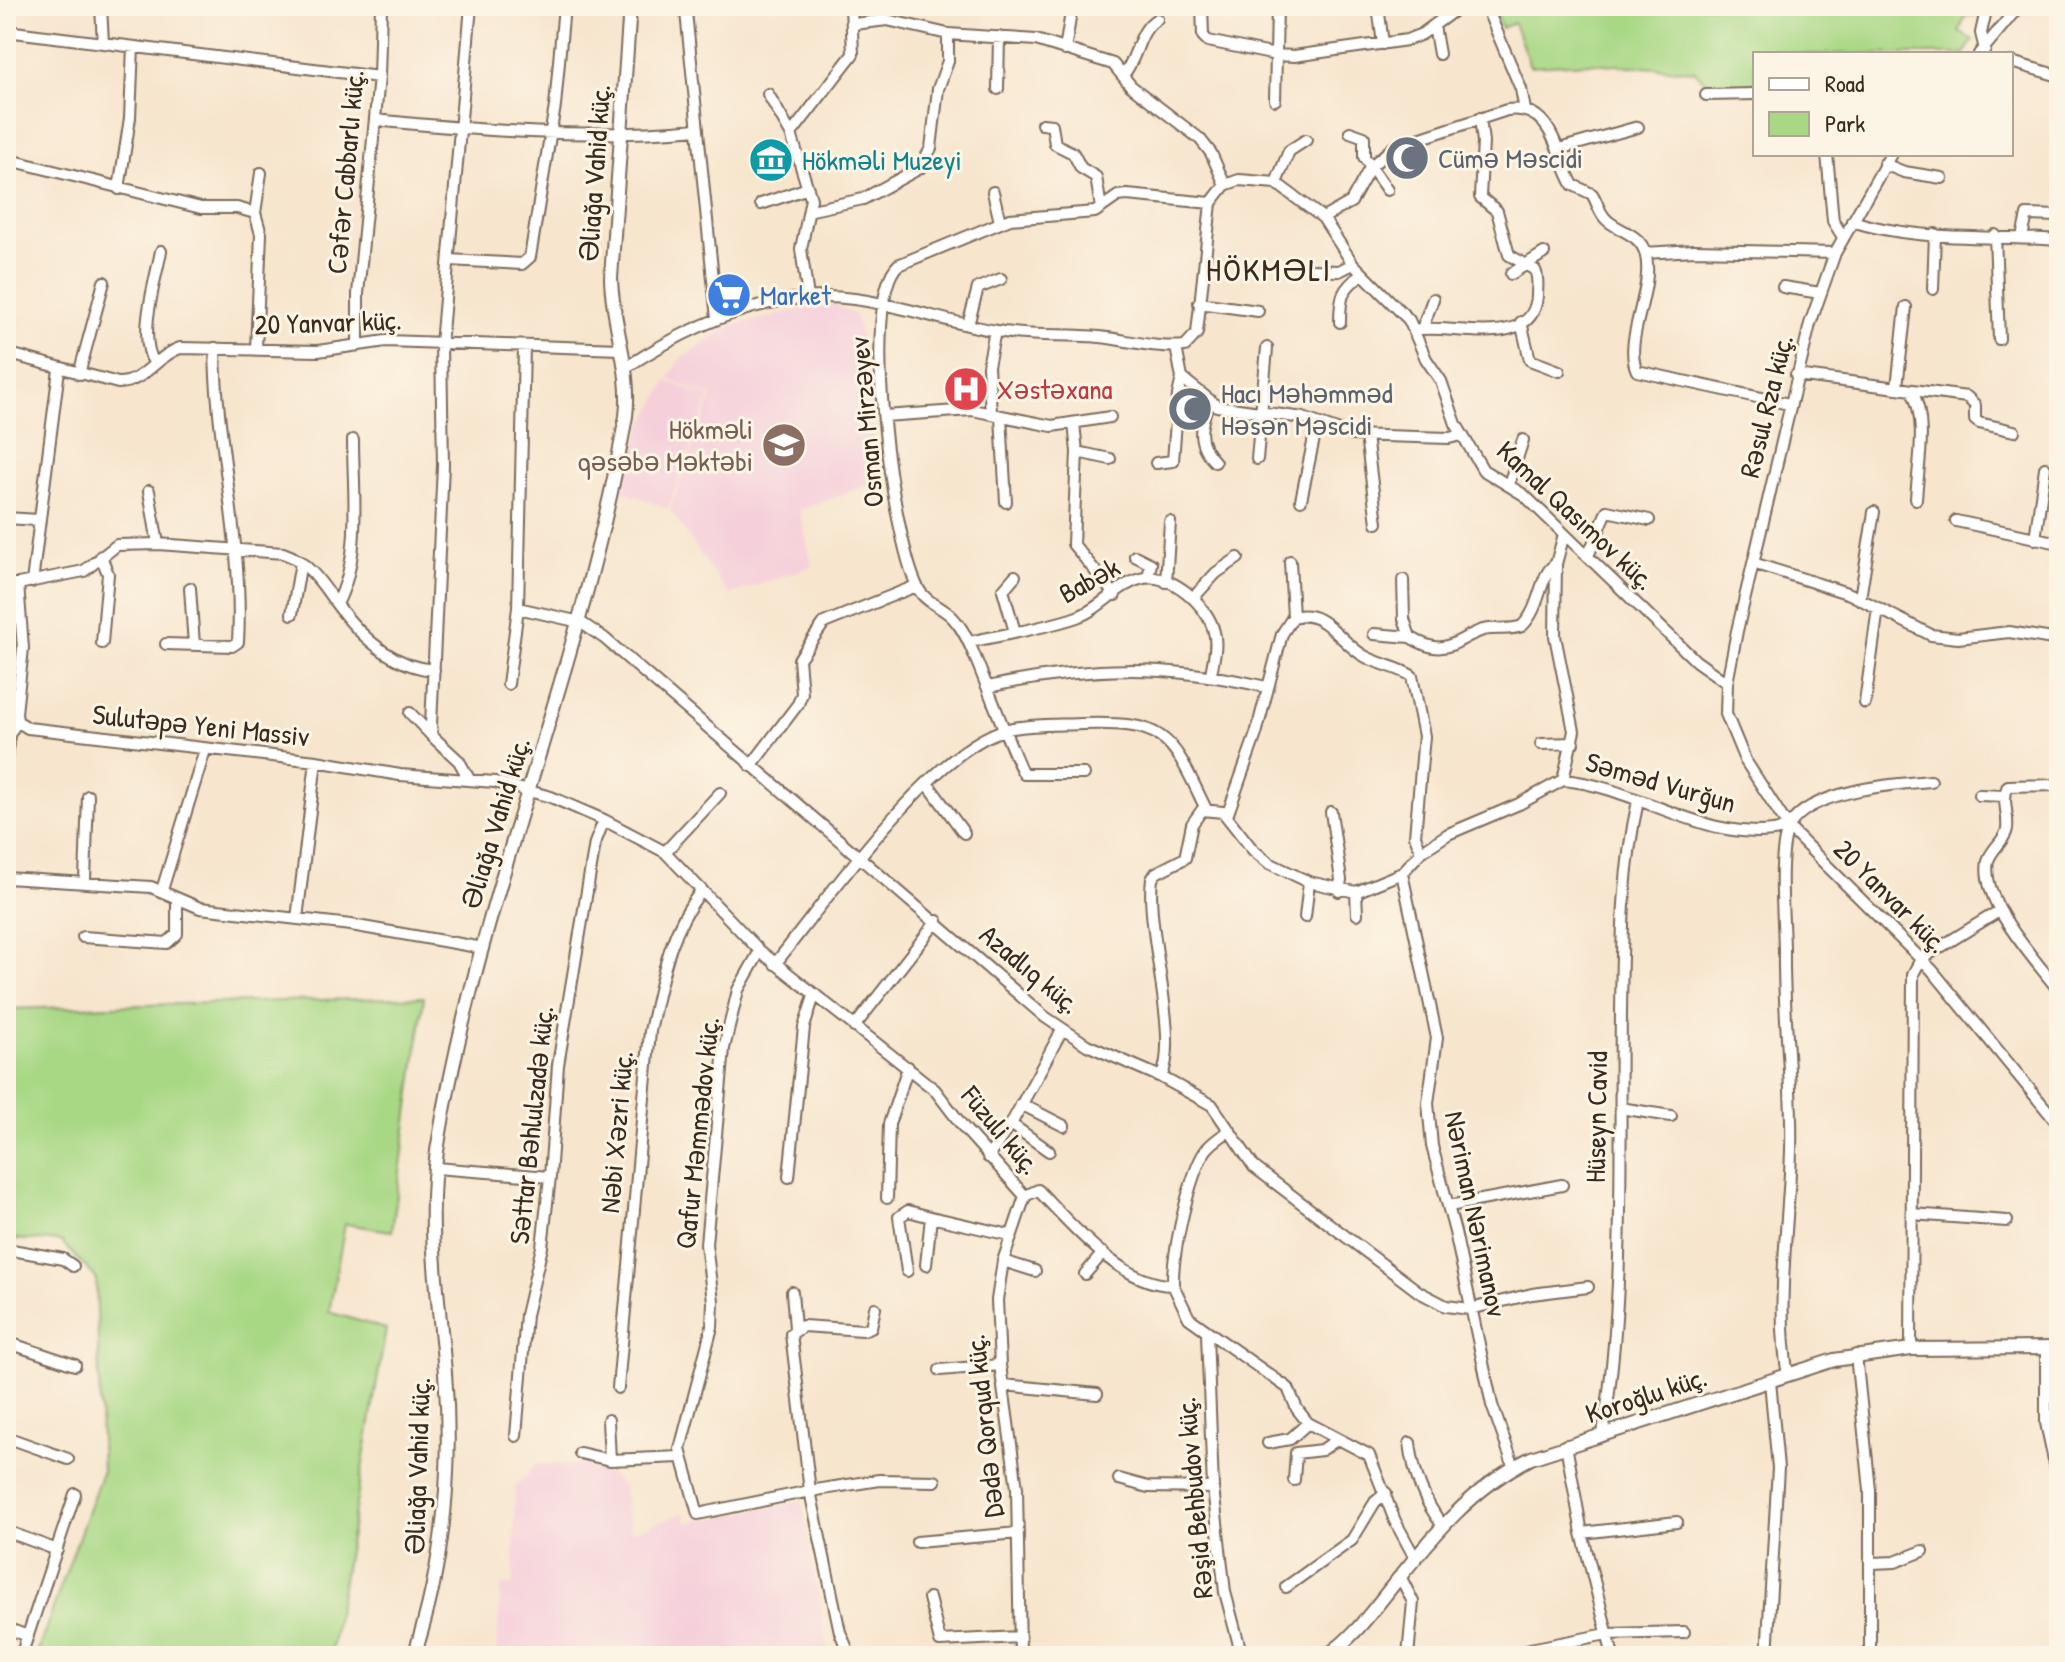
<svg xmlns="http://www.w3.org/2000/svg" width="2065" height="1662" viewBox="0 0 2065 1662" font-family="'Patrick Hand',sans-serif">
  <rect width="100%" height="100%" fill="#fcf5e5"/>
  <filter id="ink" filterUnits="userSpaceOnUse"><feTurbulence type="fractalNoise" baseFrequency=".0125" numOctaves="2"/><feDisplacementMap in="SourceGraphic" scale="16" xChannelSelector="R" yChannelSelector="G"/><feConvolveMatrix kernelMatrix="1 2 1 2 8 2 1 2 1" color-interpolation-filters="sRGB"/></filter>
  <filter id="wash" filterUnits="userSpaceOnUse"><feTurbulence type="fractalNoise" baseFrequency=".006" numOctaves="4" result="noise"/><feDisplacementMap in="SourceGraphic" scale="32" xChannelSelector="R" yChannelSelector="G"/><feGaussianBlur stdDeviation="1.8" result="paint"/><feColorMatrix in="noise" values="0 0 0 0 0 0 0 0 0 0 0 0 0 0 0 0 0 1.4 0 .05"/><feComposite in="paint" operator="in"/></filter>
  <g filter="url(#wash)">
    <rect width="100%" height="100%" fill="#f7e5cd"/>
    <path fill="#f5cfda" d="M831,303L855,315L881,408L868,411L883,480L800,510L812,566L729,595L670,510L711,397L669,379L679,360L729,326Z
      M667,381L709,397L668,509L623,491L639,434Z
      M537,1464H599L623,1487L631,1532L684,1513L687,1523L802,1501L829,1656H496L501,1586L513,1585L515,1487Z"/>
    <path fill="#a9d885" stroke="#728152" stroke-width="2" d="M1493,6H1982L1980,15L1965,16L1959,32L1973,40L1964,54H1755V84L1709,86L1695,71L1590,63L1530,66L1514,23L1502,28Z
      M424,997L392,1231L345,1224L329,1312L386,1329L330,1656H36L102,1472L96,1278L61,1241L6,1239V1009Z"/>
  </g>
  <g filter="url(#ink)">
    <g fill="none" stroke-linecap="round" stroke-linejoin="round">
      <g stroke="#7d6b5b" stroke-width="14">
        <path id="minor" d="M101,6L103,43
          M1202,6L1203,36L1208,41L1276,55L1275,100
          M1277,6L1276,55L1294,56L1407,40L1422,34L1460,6
          M1378,6L1383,44
          M1486,6L1521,89L1525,110
          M686,12L717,319
          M854,24L887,20L948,34L1036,40L1113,64L1131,86L1200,139L1211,153L1225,185
          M1434,26L1439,54
          M6,31L379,77
          M1065,50L1072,6
          M1985,50L1981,33L1987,6
          M1979,54L2019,6
          M2011,62L2059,76
          M1123,75C1138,59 1137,31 1157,19
          M998,89L999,37
          M768,94L791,134
          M1706,95L1755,94
          M375,120C483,131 590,139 698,129
          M1042,124L1052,125L1055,144L1073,153L1081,168L1096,177L1101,208
          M1350,132L1364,137V157L1387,190
          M1559,149L1638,127
          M1827,154L1833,221L1843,237
          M1891,154L1835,253L1810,324L1737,631L1727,683L1726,714L1745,760L1789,828L1932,970L2059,1125
          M6,159L201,208H237L255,213L261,234L256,349
          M1884,164L1904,172L1942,178
          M1276,183L1289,151L1306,140
          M119,189L130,118L133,47
          M993,192L1000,222
          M761,204L808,188
          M812,210L863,199L920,168L931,148L938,89L948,61V34
          M255,213L261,173
          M1323,218L1351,202L1371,166L1394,147L1507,110C1554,104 1555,154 1573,185L1592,194C1598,203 1599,214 1608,221C1621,232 1639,234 1645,252C1656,288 1622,340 1637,371L1789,404
          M1852,221C1916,242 1992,235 2059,240
          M1995,235L1999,339
          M2022,237L2027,215L2059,216
          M1645,253L1694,250L1835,253
          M449,260L522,264L530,257L555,106L564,6
          M1311,270L1339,271L1353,264
          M1511,274L1544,253
          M1783,287L1820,293
          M1933,289L1935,234
          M808,297L801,249L811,199L791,134L853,54L851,6
          M1199,303L1258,311
          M1340,322C1340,296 1342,289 1362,274
          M1521,322L1530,360L1559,371
          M968,325L978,288L1001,279
          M1422,329L1433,299
          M1415,330C1448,322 1533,353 1537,296C1537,287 1539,279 1535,270L1509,255L1497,211L1480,197L1483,142L1480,118
          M358,343V294L379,77L381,6
          M1176,347L1182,378L1217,406L1303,418L1351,435L1449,438L1462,435
          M6,353L118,383C144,383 156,356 180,348L318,351L386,341L620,349
          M154,362C137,338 156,279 161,251
          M625,368C692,324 772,288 854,299C902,305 949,323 997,331C1031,337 1065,334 1100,337C1128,340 1157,349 1185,346L1197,333L1211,203L1225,185L1239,180L1276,183L1323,218L1353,264L1409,320L1426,359L1441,381L1456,424L1483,470L1524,495L1696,661L1727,683
          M79,374L104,282
          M1796,375L1967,397L1975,405V420L1979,423L2014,431
          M1897,387L1906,307
          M1912,391C1928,422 1918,464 1916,499
          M1209,401C1200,426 1195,442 1215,462
          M991,412L988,366L995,331
          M884,416L972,410L1052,426L1110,417
          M1001,417L1006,502
          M1074,423L1077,452L1073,544L1115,595
          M1366,436L1377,523
          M1077,452L1110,459
          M1257,459L1267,348
          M1156,463L1173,461L1178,395L1182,378
          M1509,484L1523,440
          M149,491L158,544
          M1301,500L1317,424
          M6,518L39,520
          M1956,521L2059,543
          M2035,539L2045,468
          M101,556L108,574L102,643
          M1135,556L1151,564L1148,577
          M1588,556L1607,511L1649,520
          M1753,563L1850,594L1931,635L1958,638L2009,632L2059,640
          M1015,576L1003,590L1015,632
          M1403,580L1404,619L1410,637C1447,660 1454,639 1483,630C1496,627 1510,631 1522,626C1542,607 1539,573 1556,564
          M32,582L59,369
          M1166,582L1170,522
          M6,584H18L23,648L16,713L17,721L28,728L316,761L400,775L495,782L551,797L604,820L665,852L760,951L935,1090L964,1128L1025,1196L1038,1190C1071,1224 1122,1286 1173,1285L1189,1318L1288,1388L1297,1409L1308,1423L1369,1455L1395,1521L1415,1558
          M18,584L84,571L117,545L158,544L283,553C307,561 321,582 335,602C359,635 393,667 434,670
          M190,588L194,645
          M1193,598L1216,573L1238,558
          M1860,598L1874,512
          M337,604C362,556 353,493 353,440
          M518,608L580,622L604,638L1045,1017L1087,1045L1161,1077L1212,1105L1254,1167L1419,1292L1446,1306L1470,1309L1532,1294L1588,1287
          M292,614L301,562
          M1293,617C1326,608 1340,644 1366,657C1381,665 1398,667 1412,676L1424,736L1415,836L1421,852
          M1374,634L1410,637
          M969,642C1005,634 1042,629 1077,617C1101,609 1117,585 1140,579C1170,570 1208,605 1214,632C1218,645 1213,661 1211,674
          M166,644L232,646L238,642C244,544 216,446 215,348
          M508,684L518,608L524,347
          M988,687C1090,665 1165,664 1266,687
          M6,693L18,694
          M1865,703L1878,608
          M410,713L432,736
          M1541,744L1573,743
          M6,759L9,735L17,721
          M751,766L798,704L802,694L799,659L824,623L916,586
          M1084,774H1024C1019,770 982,673 975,657C969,642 962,626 950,615C940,606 924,601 918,588C893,539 859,303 898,265L1010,219L1095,212L1118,196L1127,195L1211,203
          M469,779L459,761L432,736L431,725L443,465L441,344L471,6
          M1563,780L1574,731L1555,636L1556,564L1564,534
          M927,783L964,833
          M2059,785L2008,786C2001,799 2009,814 2007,829C2005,841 1991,849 1988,861C1980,902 2036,960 2059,991
          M1979,795L2005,796
          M1331,812L1341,880L1339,891
          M1227,816L1256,734L1282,634L1293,617L1290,561
          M665,852L720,793
          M1402,873L1437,1038L1428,1103L1432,1146L1455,1232L1492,1405L1514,1467
          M6,878L151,887L200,908L351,925L483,948
          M85,880L88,796
          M162,890L205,750
          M1356,892L1357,914
          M1305,917L1309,882
          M297,919L316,761
          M83,937L167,943L177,934V901
          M760,951L738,990L724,1048L706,1244L713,1301L712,1327L680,1449L698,1514L810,1491L840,1632L850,1656
          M775,964C824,903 934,746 1008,729C1031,724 1058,725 1081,724C1169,721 1171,737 1206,809
          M854,1027L937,921
          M1161,1077C1181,1040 1145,929 1152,879L1156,873L1185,858L1192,824L1202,810L1223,812L1253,850L1269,863L1309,882L1356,892L1402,873L1421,852L1448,834L1519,804L1563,780C1638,786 1711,848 1789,828
          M1021,1104L1064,1126
          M1620,1108L1671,1116
          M1011,1124L1049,1151
          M988,1157L1011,1124L1062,1030
          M435,1168L550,1177
          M789,1177L804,1027L814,996
          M887,1198L889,1124L908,1067
          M1449,1206L1562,1185
          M1912,1214L2007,1221
          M6,1249L63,1259L73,1266
          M1003,1261L1035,1271
          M926,1265L931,1217L1010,1235
          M907,1271L899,1217L908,1211L931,1217
          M1085,1274L1103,1253
          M1173,1285C1172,1255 1189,1174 1206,1150C1212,1142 1222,1136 1230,1130
          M792,1292L795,1328
          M875,1308L871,1327L863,1330L803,1326L791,1334L810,1491L879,1480L935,1481
          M1207,1334L1213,1488L1225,1592L1242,1656
          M6,1342L75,1365
          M2046,1348V1423L2059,1483
          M1911,1349L1913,974L1921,959L1999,911
          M1856,1355L1870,1490V1656
          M940,1370L1000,1365
          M1788,1375C1775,1308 1789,1220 1791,1151C1793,1084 1783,1018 1784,951C1784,921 1776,849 1790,825C1811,790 1895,784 1931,781
          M1003,1385L1097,1394
          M618,1388L650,1031C661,982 669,930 702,890
          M608,1420L610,1460
          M1603,1433C1626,1296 1619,1152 1621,1013C1622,941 1622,872 1638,801
          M516,1436L526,1315L542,1247L550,1177L558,1065L595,843L604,820
          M6,1437L68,1459
          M1268,1443L1290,1439L1308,1423
          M1410,1443C1414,1475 1423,1500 1443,1526
          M1566,1445L1582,1533L1613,1656
          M580,1453L610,1460L680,1457
          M1119,1479L1148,1487L1213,1488
          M1294,1480L1296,1453L1322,1450L1338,1439
          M6,1531L57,1550
          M1582,1533L1677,1522
          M917,1542L1018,1533
          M1872,1563L1895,1562L1923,1551
          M1400,1576L1413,1602L1408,1656
          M1286,1587L1352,1540L1375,1502L1386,1493
          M929,1598L940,1641L1020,1637
          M6,1628L28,1636
          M21,1656L75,1494
          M1020,1656L1017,1488L1000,1365L997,1300L1003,1261L1025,1196
          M1525,1656L1530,1649L1607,1634L1684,1632
          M1767,1656L1778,1468L1770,1381"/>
      </g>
      <g stroke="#7d6b5b" stroke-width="16">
        <path id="tertiary" d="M414,1656C444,1564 453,1469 445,1373C439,1298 426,1225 437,1151C477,900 583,666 626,416C632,369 612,325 611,278L630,6
          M1326,1656C1352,1639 1371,1613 1390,1589C1432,1537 1471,1488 1531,1458L1834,1360L1911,1349L2059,1348"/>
      </g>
      <use href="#minor" stroke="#fff" stroke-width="10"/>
      <use href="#tertiary" stroke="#fff" stroke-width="12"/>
    </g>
  </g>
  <defs>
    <g id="mosque-disc" transform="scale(2.3)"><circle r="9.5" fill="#6b7280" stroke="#fcf5e5"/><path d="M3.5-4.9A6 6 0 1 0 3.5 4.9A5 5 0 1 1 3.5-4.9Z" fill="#fff"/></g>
    <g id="museum-disc" transform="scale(2.3)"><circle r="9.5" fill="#0f9aa8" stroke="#fcf5e5"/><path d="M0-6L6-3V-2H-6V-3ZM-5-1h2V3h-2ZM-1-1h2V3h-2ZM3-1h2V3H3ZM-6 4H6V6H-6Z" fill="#fff"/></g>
    <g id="supermarket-disc" transform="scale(2.3)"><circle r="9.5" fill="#3f7fe0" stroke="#fcf5e5"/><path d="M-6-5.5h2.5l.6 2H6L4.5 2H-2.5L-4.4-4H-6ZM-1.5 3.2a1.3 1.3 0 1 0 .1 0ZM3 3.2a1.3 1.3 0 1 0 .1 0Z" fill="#fff"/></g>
    <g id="hospital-disc" transform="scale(2.3)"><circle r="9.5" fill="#e0444e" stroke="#fcf5e5"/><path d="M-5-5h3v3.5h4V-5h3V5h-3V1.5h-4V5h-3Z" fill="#fff"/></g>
    <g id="school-disc" transform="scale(2.3)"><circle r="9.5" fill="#8d6e63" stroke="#fcf5e5"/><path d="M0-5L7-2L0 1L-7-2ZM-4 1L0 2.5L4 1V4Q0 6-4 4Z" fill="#fff"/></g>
  </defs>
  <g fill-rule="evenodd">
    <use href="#mosque-disc" x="1407" y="158"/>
    <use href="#museum-disc" x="771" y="160"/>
    <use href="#supermarket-disc" x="729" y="295"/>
    <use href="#hospital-disc" x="966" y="389"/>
    <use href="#mosque-disc" x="1190" y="409"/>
    <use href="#school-disc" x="784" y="445"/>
  </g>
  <g text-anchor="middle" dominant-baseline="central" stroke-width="6" stroke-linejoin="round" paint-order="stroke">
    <g font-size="28" fill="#5b616d" stroke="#fcf5e5" text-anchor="start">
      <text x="1438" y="158">Cümə Məscidi</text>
      <text x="1221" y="393">Hacı Məhəmməd<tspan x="1221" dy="32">Həsən Məscidi</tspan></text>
    </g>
    <g font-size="28" fill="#0d838f" stroke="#fcf5e5" text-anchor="start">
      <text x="802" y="160">Hökməli Muzeyi</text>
    </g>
    <g font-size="28" fill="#3b2a1e" stroke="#fcf5e5">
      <text transform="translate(345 172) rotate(-85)">Cəfər Cabbarlı küç.</text>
      <text transform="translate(594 173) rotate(-86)">Əliağa Vahid küç.</text>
      <text transform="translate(328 322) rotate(-2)">20 Yanvar küç.</text>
      <text transform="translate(1766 406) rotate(-76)">Rəsul Rza küç.</text>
      <text transform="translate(866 422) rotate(-95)">Osman Mirzəyev</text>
      <text transform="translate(1576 515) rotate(43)">Kamal Qasımov küç.</text>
      <text transform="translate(1089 580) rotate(-29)">Babək</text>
      <text transform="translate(201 725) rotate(6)">Sulutəpə Yeni Massiv</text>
      <text transform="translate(1661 782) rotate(16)">Səməd Vurğun</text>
      <text transform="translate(495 823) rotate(-73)">Əliağa Vahid küç.</text>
      <text transform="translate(1891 896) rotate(45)">20 Yanvar küç.</text>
      <text transform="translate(1030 969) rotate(40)">Azadlıq küç.</text>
      <text transform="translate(1596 1117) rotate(-89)">Hüseyn Cavid</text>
      <text transform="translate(531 1125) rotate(-84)">Səttar Bəhlulzadə küç.</text>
      <text transform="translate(1001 1130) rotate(50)">Füzuli küç.</text>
      <text transform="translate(616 1132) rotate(-85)">Nəbi Xəzri küç.</text>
      <text transform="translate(697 1133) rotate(-84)">Qafur Məmmədov küç.</text>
      <text transform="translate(1476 1214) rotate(78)">Nəriman Nərimanov</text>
      <text transform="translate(1646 1395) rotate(-18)">Koroğlu küç.</text>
      <text transform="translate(984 1426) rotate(-96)">Dədə Qorqud küç.</text>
      <text transform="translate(417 1466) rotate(-88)">Əliağa Vahid küç.</text>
      <text transform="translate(1194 1498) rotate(-95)">Rəşid Behbudov küç.</text>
    </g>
    <g font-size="28" fill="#366cbe" stroke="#fcf5e5" text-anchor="start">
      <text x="760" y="295">Market</text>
    </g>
    <g font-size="28" fill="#be3a42" stroke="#fcf5e5" text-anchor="start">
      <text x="997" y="389">Xəstəxana</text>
    </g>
    <g font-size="28" fill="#785e54" stroke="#fcf5e5" text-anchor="end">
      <text x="753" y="429">Hökməli<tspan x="753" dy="32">qəsəbə Məktəbi</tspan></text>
    </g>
    <g font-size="32" letter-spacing="2" fill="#3b2a1e" stroke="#fcf5e5">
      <text x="1269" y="269">HÖKMƏLI</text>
    </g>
  </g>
  <rect width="2065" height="1662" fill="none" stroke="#fcf5e5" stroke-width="32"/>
  <rect x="1753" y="52" width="260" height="104" fill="#fcf5e5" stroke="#afa495" stroke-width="2"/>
  <rect x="1769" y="78" width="40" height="12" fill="#ffffff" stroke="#afa495" stroke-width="2"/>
  <text x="1825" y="92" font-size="24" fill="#3b2a1e">Road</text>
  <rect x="1769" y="112" width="40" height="24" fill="#a9d885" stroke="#afa495" stroke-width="2"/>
  <text x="1825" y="132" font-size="24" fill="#3b2a1e">Park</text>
</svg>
